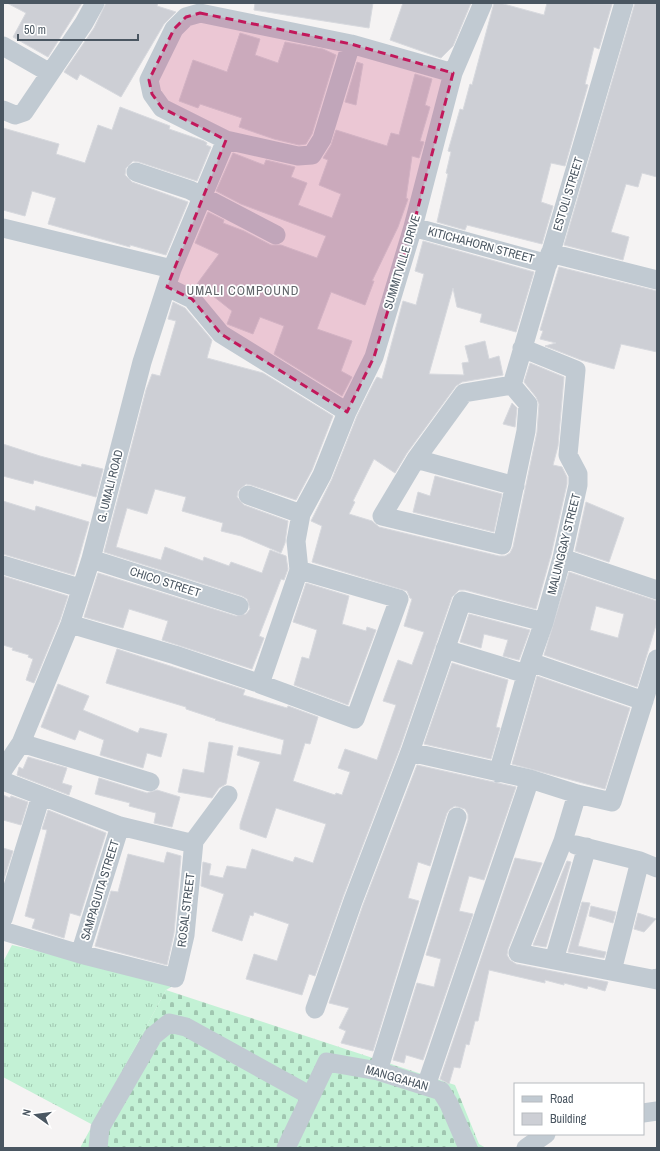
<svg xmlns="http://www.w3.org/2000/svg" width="660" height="1151" viewBox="0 0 660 1151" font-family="'Archivo Narrow',sans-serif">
  <defs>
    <pattern id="grass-tufts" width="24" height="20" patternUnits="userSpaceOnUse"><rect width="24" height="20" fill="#c3f1d5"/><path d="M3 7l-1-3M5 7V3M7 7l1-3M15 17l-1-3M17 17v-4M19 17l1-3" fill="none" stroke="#a0c6b0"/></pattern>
    <pattern id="cemetery-stones" width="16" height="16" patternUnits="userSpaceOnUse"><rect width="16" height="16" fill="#c3f1d5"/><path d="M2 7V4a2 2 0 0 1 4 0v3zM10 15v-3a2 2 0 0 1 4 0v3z" fill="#a0c6b0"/></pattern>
  </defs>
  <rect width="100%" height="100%" fill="#f5f3f3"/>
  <path fill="url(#grass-tufts)" d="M12,945L178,983L166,990L93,1125L3,1077V962Z"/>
  <path fill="url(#cemetery-stones)" d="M166,990L455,1085L479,1144L486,1148H80Z"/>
  <path fill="#cdcfd5" stroke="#d7d9de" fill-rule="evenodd" d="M7,3H82L48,57L13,37L26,13Z
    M106,3H158L157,6L176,12L164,24L121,97L80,74L77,80L64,72L94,28Z
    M255,3H373L369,28L254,10Z
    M403,3H471L453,46L441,58L390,40Z
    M494,3H500L544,15L547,3L612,4L599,49L594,47L585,84L588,85L565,166L551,163L541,202L553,206L542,244L467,225L465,230L437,222L448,174L446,173L451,152L448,151L460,109L463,110L470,84L472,85Z
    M635,3H657V177L642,173L638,187L626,184L611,232L629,237L623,260L564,245Z
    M240,33L260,39L255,55L278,63L285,42L323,49L336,55L312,134L306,144L299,145L274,139L239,127L242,118L200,104L198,108L179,101L193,60L227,72Z
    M357,62L363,64L356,105L345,102Z
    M415,74L432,79L425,105L430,107L420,141L424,142L419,158L412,156L406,198L408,199L398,227L372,281H374L365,305L331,292L317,329L352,341L341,371L352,377L342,396L274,354L284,326L260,317L253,334L227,324L232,311L198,284V290L194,288L219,254L195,243L208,212L224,220L223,223L244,231L271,245H281L317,258L326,236L241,204L216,191L233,153L264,165L266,160L295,167L291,177L307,183L298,205L332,218L341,194L319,185L328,160L323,158L331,145L336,130L387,146L391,133L399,135Z
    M120,107L170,126L169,129L204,141L207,143L206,145L211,147L197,181L139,162L133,161L126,168L125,175L132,182L188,202L166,255L130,245V247L48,224L56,198L32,191L25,216L3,210V128L59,144L56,154L85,163L98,125L112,130Z
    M423,241L534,272L516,332L480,322L482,314L457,307L453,288L429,374L464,375L462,363L469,362L465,346L485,341L489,359L499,356L503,375L462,382L456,386L407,453L395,473L374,459L353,501L355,502L349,514L372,521L379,527L499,556H505L510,553L513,547L537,432L539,404L536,397L524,382L530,363L564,377L558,446L553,465L562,467L567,477V484L551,555L536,609L465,590H459L452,597L400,748L343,897L315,976L309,974L302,995L246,979L254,954L277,961L289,924L254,912L253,916L250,915L242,941L212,931L224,894L201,886L203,862L211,864L209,875L223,878L227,866L246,869L252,849L293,862L295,857L313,863L326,824L276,808L266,838L240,829V824L260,762L237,755L239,747L281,755L284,740L215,720L216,719L186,709V707L106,683L117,649L245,690L243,695L287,708L288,706L318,717L310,744L305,743L293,781L335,795L336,793L342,795L350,772L338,768L345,749L377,760L396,705L383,701L398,660L412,665L424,632L404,626L412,599L410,598L407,591L312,562L322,526L311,521L332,479L357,416L374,382L377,377L382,379L403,301L416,305L424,274L415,271Z
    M559,267L657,291V352L621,344L614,369L581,360L545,346L556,343L540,339L543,331L540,330Z
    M173,302L185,308L212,340L207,358L263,373L333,416L312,470L296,500L251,485L246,484L238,491L237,497L244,505L288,521L285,543L281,553L241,536L221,531L223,523L182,511L186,497L155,489L147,514L127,508L116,547L161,560L165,547L203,561L204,557L229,566L231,562L262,573L270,550L286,556L288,569L284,580L281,579L259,636L264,638L252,669L162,640L168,621L129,609L123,628L84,617L98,573L236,616L246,614L250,609L247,599L242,596L104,552L146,390L152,374L160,376L176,321L168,319Z
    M512,403L517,408L515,427L503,424Z
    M3,444L40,456L81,467L82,464L103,469L96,497L34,480L33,484L3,476Z
    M435,476L502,494L494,532L413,512L418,492L430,496Z
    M3,501L35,511L36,506L89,522L74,575L3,554Z
    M586,502L624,518L609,562L575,551Z
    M569,572L657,601V622L637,687L544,655ZM596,606L624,614L618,638L590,630Z
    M3,576L68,596L60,620L34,683L26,680L33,659L28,657L29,655L12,650L13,648L3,645Z
    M306,583L349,596L342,624L366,631L367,627L376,630L348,705L294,685L302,657L309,659L317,630L293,622Z
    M469,614L530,630L519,660L503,656L508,640L484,634L481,648L460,642Z
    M452,663L508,680L496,727L500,728L491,759L424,744Z
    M537,676L630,708L605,789L512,764Z
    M58,684L89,696L83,710L138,733L140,728L167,734L161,757L147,753L143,768L100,755L104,740L79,730L75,740L41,727Z
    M209,742L233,746L226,784L219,788L212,798L178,792L183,769L204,773Z
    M28,757L67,768L62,783L72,786L69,795L17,775L19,767L23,769Z
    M417,765L516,787L484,880L469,876L459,911L473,914L423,1060L406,1055L404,1063L393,1060L417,983L434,987L441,959L426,955L468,820V814L465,809L455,806L450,809L447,813L430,866L418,862L408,898L419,901L373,1051L341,1043L346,1031L339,1028L349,1008L329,1003L363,905Z
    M99,778L147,793L157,790L180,797L172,827L154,823L156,813L129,806L130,803L95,794Z
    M3,795L10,798L11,796L28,802L21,825L3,820Z
    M48,810L106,833L80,916L70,913L64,938L32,928L35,919L25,916L47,830L42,829Z
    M3,848L13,851L3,882Z
    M167,852L181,856L174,933L167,965L95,946L111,891L118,892L128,854L164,863Z
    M515,858L542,863L508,949L507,955L510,960L516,964L608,982L605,991L588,986L587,989L564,983V985L545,980V983L489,970L478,1021H475L469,1045L466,1044L460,1068L454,1067L449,1084L440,1079Z
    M567,861L571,862L546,947L533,945Z
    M582,902L590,903L578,946L606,952L604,958L568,952Z
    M591,906L616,912L613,923L589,916Z
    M638,913L656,919L644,932L634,929Z"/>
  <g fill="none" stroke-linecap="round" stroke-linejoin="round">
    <path stroke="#c1cad2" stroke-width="19" d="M351,44L322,139L312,155L298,156L226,140L162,108L152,94L149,80L174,29L186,17L200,13L351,44L453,73
      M3,46L50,73
      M3,110L15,115L24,112L84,23L95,3
      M136,172L190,190L276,235
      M413,227L548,264
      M3,228L172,269
      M550,253L657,280
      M167,287L192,299L221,334L347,412
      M512,385L528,404L526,431L502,545L382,516L416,459L464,393Z
      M512,385L624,3
      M416,459L515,486
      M248,495L301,514
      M562,558L657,590
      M91,559L239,606
      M3,565L80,588
      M299,570L260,684L355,719L399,599L299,570L296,541L301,514L322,475L347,412L374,357L413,227L453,73L483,3
      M70,624L175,655L255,682
      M445,649L526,674
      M530,662L644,701
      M21,743L150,782
      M410,752L530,779L577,794L612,802L657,659
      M3,770L21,743L70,624L91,559L142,362L172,269L226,140
      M498,773L530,662L544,622L562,558L578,485V474L568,455L576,370L522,348
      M3,781L120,826L186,842L194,841L228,795
      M577,794L563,841L518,953L657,980V978
      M576,845L640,861L657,868
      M3,919L41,796
      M3,931L80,954L175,978L185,935L194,841
      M80,954L120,826
      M554,960L587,847
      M612,971L640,861
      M315,1009L353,901L410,752L462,601L544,622
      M378,1071L457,817
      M426,1086L530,779
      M643,1113L657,1111
      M98,1148L100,1128L153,1036L169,1023L186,1027L311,1096
      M286,1148L327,1062L378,1071L441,1091L449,1104L468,1148
      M526,1148L546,1134"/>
  </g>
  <path fill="#c2185b" fill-opacity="0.2" stroke="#c2185b" stroke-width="3" stroke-dasharray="8 5" stroke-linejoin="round" d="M200,13L351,44L453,73L413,227L374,357L347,412L221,334L192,299L167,287L226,140L162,108L152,94L149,80L174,29L186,17Z"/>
  <g text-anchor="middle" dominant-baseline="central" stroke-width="3.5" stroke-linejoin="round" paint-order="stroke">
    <g font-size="12" fill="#4a5661" stroke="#fff">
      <text transform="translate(568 194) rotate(-73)">ESTOLI STREET</text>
      <text transform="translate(481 245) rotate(15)">KITICHAHORN STREET</text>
      <text transform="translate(402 262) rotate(-73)">SUMMITVILLE DRIVE</text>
      <text transform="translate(110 486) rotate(-76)">G. UMALI ROAD</text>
      <text transform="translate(564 544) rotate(-76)">MALUNGGAY STREET</text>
      <text transform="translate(165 582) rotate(18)">CHICO STREET</text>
      <text transform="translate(100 890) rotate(-73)">SAMPAGUITA STREET</text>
      <text transform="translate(186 910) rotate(-83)">ROSAL STREET</text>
      <text transform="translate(397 1078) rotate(16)">MANGGAHAN</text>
    </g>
    <g font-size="13" letter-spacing="1" fill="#5f6368" stroke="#fff">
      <text x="243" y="290">UMALI COMPOUND</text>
    </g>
  </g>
  <rect width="660" height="1151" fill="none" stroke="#4a5661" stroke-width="8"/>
  <rect x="514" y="1083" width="130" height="52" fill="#ffffff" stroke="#b7bbc0"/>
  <rect x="522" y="1096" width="20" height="6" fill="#c1cad2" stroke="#b7bbc0"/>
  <text x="550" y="1103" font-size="12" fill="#4a5661">Road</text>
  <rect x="522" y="1113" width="20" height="12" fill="#cdcfd5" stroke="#b7bbc0"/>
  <text x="550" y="1123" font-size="12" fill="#4a5661">Building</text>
  <g transform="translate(36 1115) rotate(284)" stroke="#ffffff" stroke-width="3" paint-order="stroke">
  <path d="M0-3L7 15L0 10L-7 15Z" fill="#4a5661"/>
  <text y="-6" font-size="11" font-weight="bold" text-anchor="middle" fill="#4a5661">N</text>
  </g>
  <path d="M18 34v6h120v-6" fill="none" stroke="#4a5661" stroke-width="2"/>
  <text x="24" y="34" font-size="12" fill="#4a5661" stroke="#ffffff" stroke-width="3" paint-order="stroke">50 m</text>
</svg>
